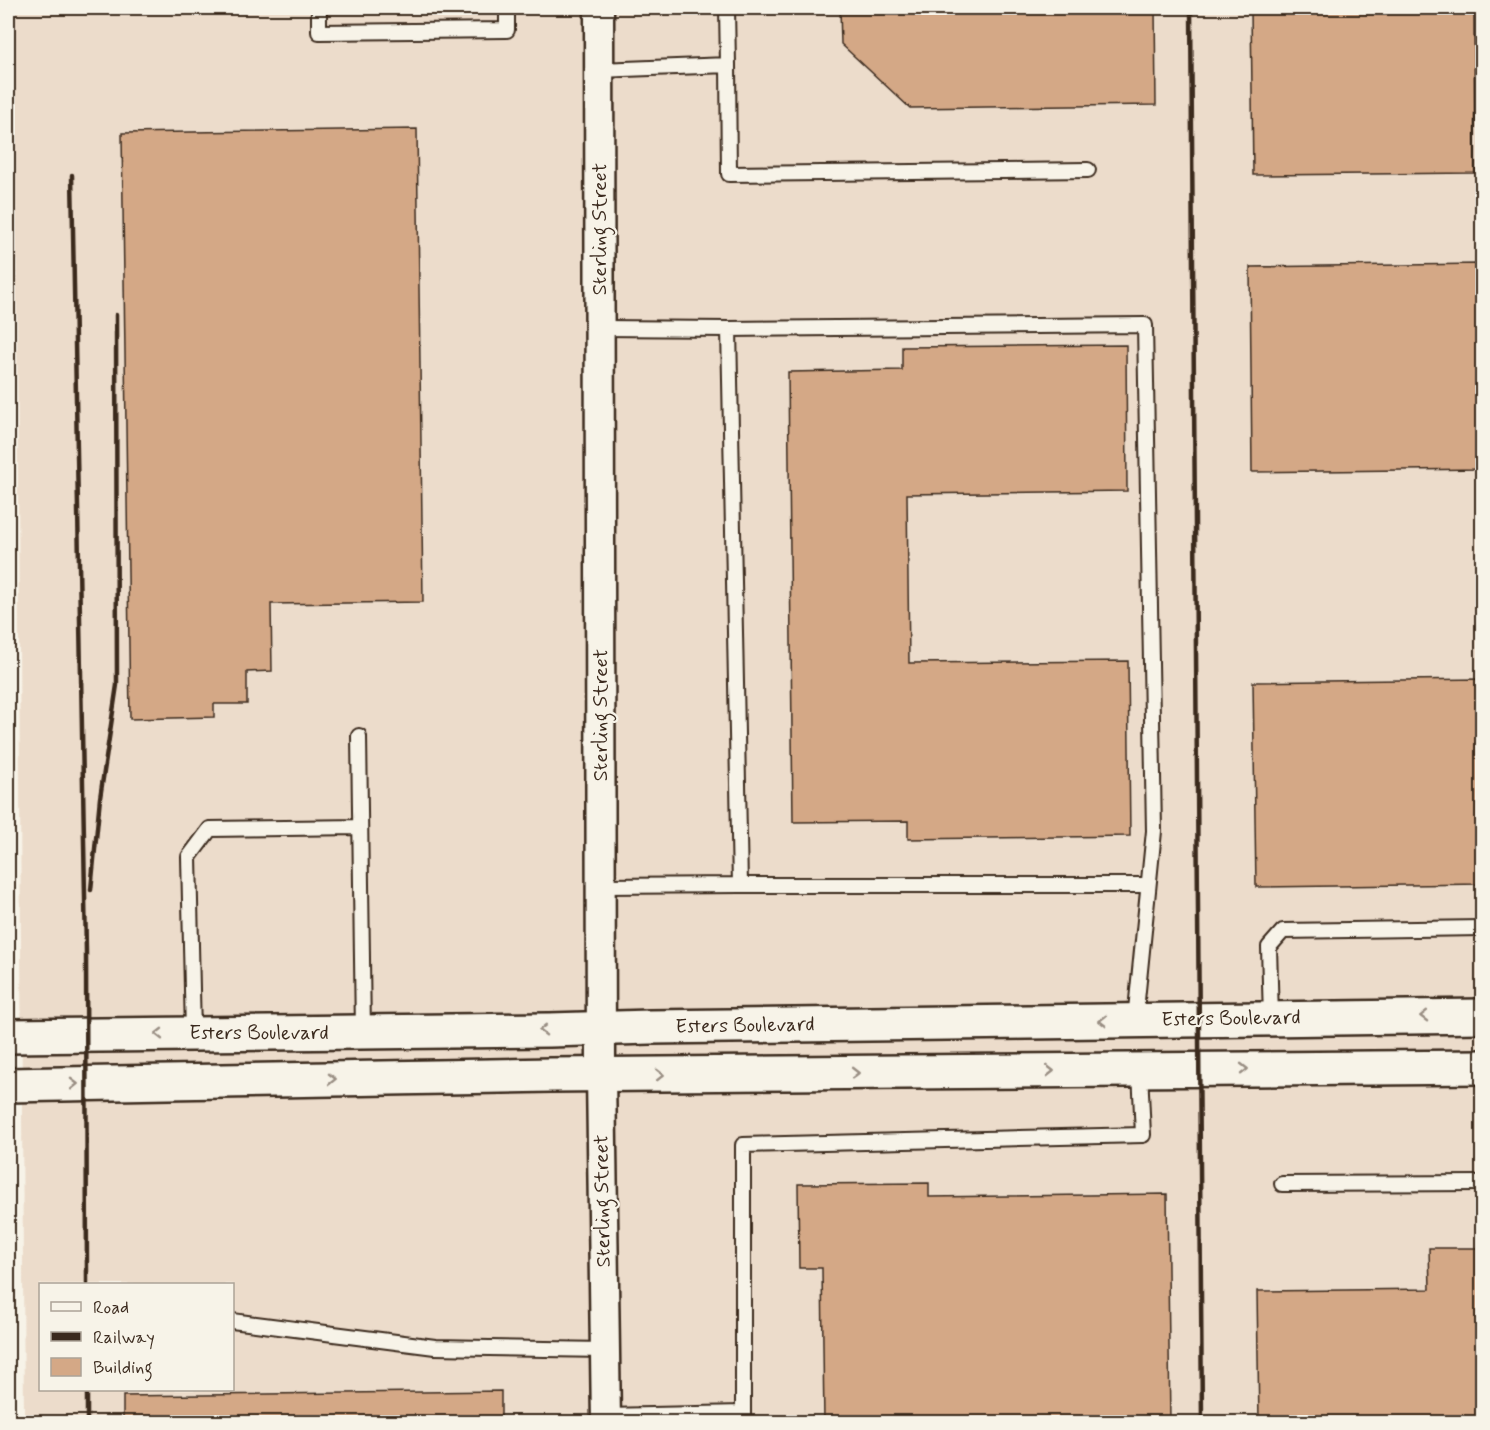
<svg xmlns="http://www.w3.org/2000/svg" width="1490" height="1430" viewBox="0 0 1490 1430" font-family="Mynerve,sans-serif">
  <rect width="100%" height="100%" fill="#f7f3e8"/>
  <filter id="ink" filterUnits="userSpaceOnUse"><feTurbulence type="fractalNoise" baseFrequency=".0167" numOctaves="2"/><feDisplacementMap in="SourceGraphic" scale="12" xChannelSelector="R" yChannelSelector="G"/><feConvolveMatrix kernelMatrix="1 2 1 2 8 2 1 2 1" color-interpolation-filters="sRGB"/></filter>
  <g filter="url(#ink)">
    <path fill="#ecdccb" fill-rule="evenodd" d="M15,8H1482V1422H24ZM40,1284H232V1390H40Z"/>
    <path fill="#d4a886" stroke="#3b2a1e" stroke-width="1.5" d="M840,8H1155L1156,105L910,108L841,44Z
      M1251,8H1474L1475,173L1253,175Z
      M417,129L423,602L271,604L272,671L247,672V704H214V717L130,719L122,133Z
      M1482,264V469L1252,472L1250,267Z
      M1126,345L1127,491L907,494L909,663L1128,661L1130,836L908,839V821L793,822L788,372L902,370V347Z
      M1482,679V884L1256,887L1253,682Z
      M929,1183V1197L1167,1194L1170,1422H824L822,1268H799L798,1184Z
      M1429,1248H1482V1422H1259L1257,1291L1430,1289Z
      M501,1391V1422H123V1396Z"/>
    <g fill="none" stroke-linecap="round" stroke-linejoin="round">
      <g stroke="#3b2a1e" stroke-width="18">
        <path id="lane" d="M319,8V32L507,30V8
          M728,65L729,174L1088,170
          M599,70L728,65L727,8
          M600,328L729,329
          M359,736L363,1032
          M601,886L740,885
          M1271,1018L1269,947L1283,931L1482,928
          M1135,1020L1154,831L1145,325L729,329L740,885H1148
          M193,1033L189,857L210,829L360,827
          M1282,1184L1482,1183
          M232,1321L435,1347L605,1350
          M606,1416L743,1413
          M743,1422V1145L1143,1135L1140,1071"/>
      </g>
      <g stroke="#3b2a1e" stroke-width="33">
        <path id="street" d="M599,8L601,1075L606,1422"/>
      </g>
      <g stroke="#3b2a1e" stroke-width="38">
        <path id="secondary" d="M8,1036L550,1030L650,1027L1482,1016
          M8,1085L551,1075L1482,1067"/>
      </g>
      <use href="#lane" stroke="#f7f3e8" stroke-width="14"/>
      <use href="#street" stroke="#f7f3e8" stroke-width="28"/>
      <use href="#secondary" stroke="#f7f3e8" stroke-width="33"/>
      <path stroke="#3b2a1e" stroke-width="4.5" d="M1191,8L1202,1422
        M72,175L86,952L87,1284
        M91,890L100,798L117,685L116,315
        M87,1422V1390"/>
    </g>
    <defs><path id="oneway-chevron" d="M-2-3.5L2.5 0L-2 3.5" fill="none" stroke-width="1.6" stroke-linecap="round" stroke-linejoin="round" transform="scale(1.5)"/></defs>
    <g stroke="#998e83">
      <use href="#oneway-chevron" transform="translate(1424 1016) rotate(179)"/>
      <use href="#oneway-chevron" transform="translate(1103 1021) rotate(179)"/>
      <use href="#oneway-chevron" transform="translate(543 1030) rotate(179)"/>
      <use href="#oneway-chevron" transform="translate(159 1034) rotate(180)"/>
      <use href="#oneway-chevron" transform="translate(1244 1069)"/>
      <use href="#oneway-chevron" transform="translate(1050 1071)"/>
      <use href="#oneway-chevron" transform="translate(855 1073)"/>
      <use href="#oneway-chevron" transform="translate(660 1075) rotate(-1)"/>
      <use href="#oneway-chevron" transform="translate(332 1079) rotate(-1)"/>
      <use href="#oneway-chevron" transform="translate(74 1084) rotate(-1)"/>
    </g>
  </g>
  <g text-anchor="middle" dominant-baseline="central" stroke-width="4.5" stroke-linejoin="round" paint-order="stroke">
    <g font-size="20" fill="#3b2a1e" stroke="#f7f3e8">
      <text transform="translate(600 229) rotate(-90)">Sterling Street</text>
      <text transform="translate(601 715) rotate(-90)">Sterling Street</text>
      <text transform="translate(1231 1019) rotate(-1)">Esters Boulevard</text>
      <text transform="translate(745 1026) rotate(-1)">Esters Boulevard</text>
      <text x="259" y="1033">Esters Boulevard</text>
      <text transform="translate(603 1201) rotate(-91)">Sterling Street</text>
    </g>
  </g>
  <rect width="1490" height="1430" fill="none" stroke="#f7f3e8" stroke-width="30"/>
  <rect x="15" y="15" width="1460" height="1400" fill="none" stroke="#3b2a1e" stroke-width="2" filter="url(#ink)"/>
  <rect x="39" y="1283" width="195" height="108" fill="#f7f3e8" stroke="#aca397" stroke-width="1.5"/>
  <rect x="51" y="1302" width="30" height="9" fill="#f7f3e8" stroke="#aca397" stroke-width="1.5"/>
  <text x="93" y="1313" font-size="18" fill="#3b2a1e">Road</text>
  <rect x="51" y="1332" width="30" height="9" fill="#3b2a1e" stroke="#aca397" stroke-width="1.5"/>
  <text x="93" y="1343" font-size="18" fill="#3b2a1e">Railway</text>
  <rect x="51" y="1358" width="30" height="18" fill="#d4a886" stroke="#aca397" stroke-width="1.5"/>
  <text x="93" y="1373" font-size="18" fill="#3b2a1e">Building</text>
</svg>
